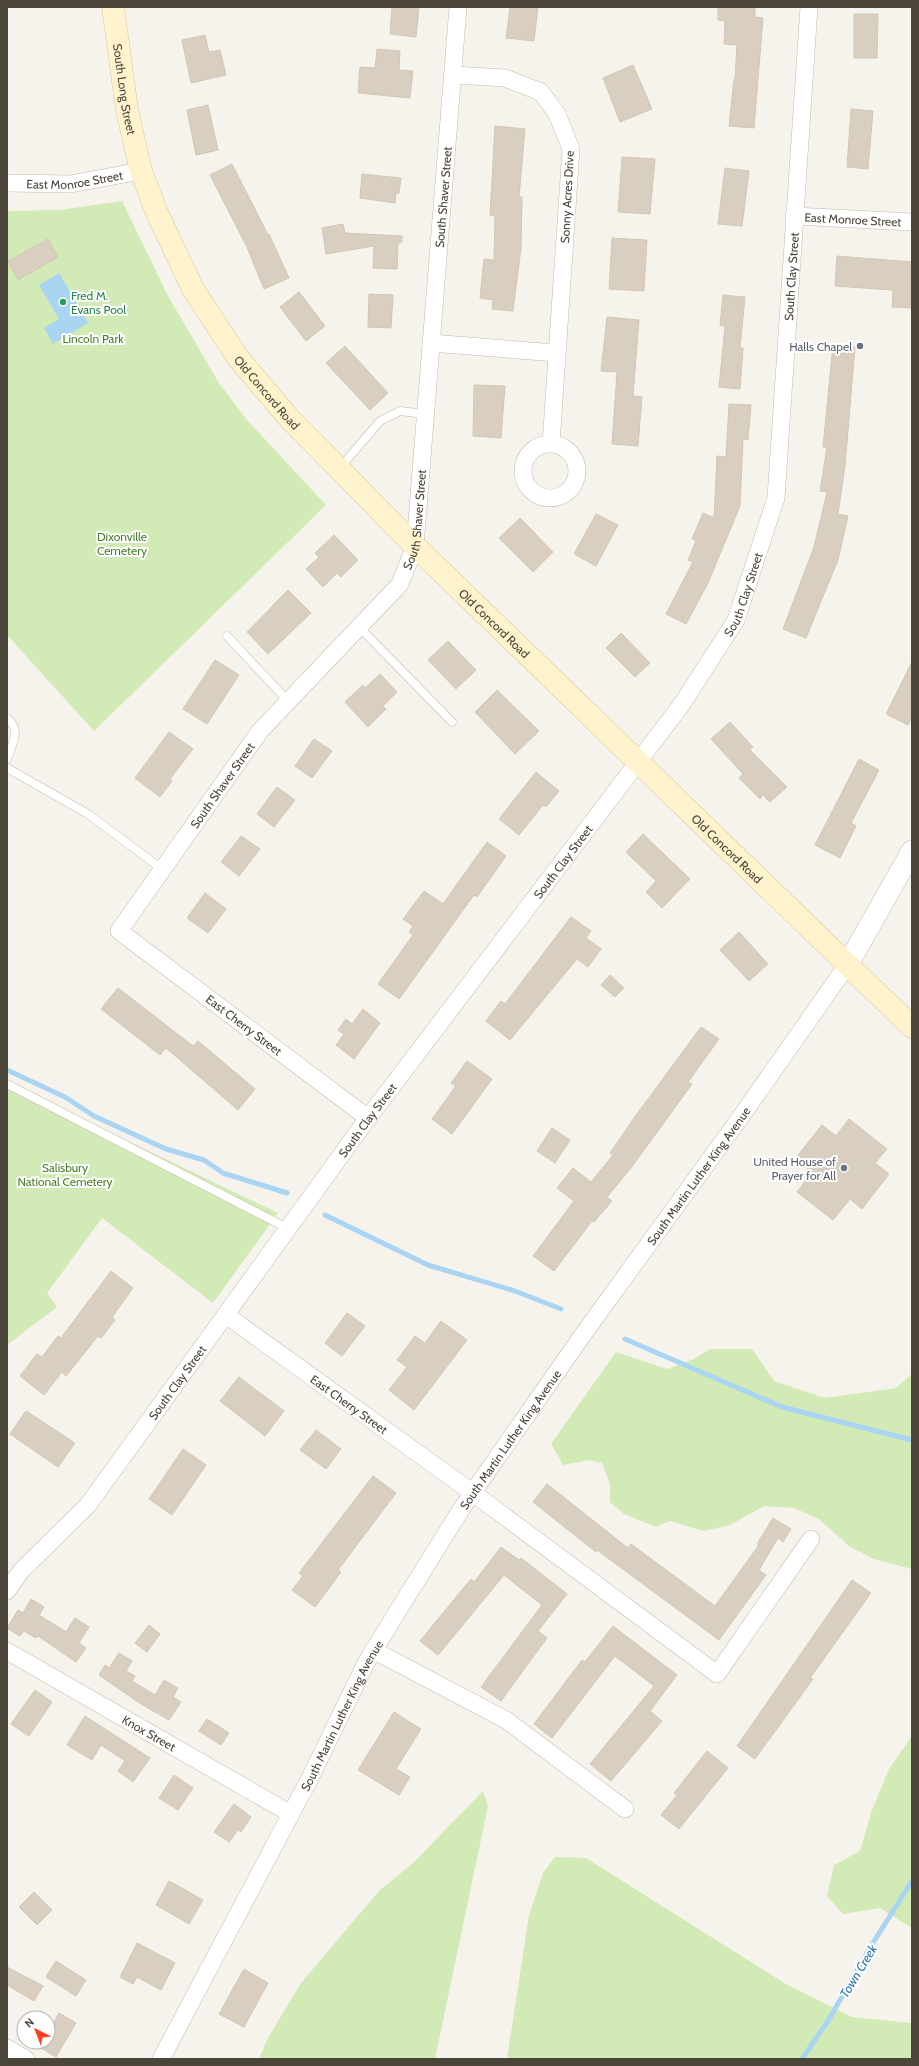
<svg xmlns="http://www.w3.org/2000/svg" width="919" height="2066" viewBox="0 0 919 2066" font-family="Cabin,sans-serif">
  <rect width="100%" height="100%" fill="#f6f3ec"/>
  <path fill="#d2eab5" d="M122,201L168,296L219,383L246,419L326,505L94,731L7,635V211L60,210Z
    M7,1083L278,1213L213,1303L102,1218L47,1293L57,1307L7,1345Z
    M710,1349H752L774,1381L825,1398L896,1388L912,1374V1569L874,1559L849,1546L819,1519L794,1508L764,1506L730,1525L704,1531L670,1521L656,1527L624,1514L610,1502V1484L602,1463L589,1460L563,1465L551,1444L616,1352L667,1369L692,1360Z
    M912,1736V1928L880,1908L843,1914L827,1896L834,1865L860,1851L872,1810L889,1769Z
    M483,1791L488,1806L435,2059H259L269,2036L301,1983L379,1891L413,1863Z
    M555,1857L586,1858L786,1984L852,2017L912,2023V2059H507L529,1915L543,1873Z"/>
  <path fill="#a9d4f2" d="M59,273L88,323L53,344L44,328L59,319L39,285Z"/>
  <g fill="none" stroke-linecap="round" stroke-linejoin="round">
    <path stroke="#a9d4f2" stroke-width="5" d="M7,1070L65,1097L94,1116L166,1149L204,1160L223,1173L287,1193
      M325,1215L428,1265L515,1291L561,1309
      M625,1339L782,1407L912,1440
      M802,2059L828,2021L871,1946L912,1881"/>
  </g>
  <path fill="#d8cfc1" stroke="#d3c7b4" d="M392,7H419L416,37L390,34Z
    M510,7H538L534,41L506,38Z
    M718,7H755V17L763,18L754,128L729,126L734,79H735L737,45L724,44L725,21L718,20Z
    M854,14H878L877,58H854Z
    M205,35L209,52L220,50L226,75L191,83L182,40Z
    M377,49L400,51L399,70L413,71L410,98L358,93L360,67L375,68Z
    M633,65L652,109L620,122L603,78Z
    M208,105L218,150L196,155L187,110Z
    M851,109L873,111L868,169L847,167Z
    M495,126L525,129L519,197H522L521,248L513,311L492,309L493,300L480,298L484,259L494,260L495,216L490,215Z
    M622,157L655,159L650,214L618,212Z
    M232,164L268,235L269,234L289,278L264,289L246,245L210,175Z
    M725,168L749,171L742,226L718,224Z
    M362,174L401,178L399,193H396L395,203L360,198Z
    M343,224L345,233L402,236V242L398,243L397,269L373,268L374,246L326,254L322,228Z
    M612,238L647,240L644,291L609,289Z
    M48,239L58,257L18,280L8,261Z
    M837,256L912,262V308L892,307L893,290L835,286Z
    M299,292L325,326L306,341L280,307Z
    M369,294L393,295L391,328L368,327Z
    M723,295L745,297L740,348H743L740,389L719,387L725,326L720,325Z
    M607,317L639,320L633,396L642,397L638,446L612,444L617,372L601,371Z
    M833,345L855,347L845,466L838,514L848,516L838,560L806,638L783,629L814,547L827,492L820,491L827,447H823Z
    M345,346L388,393L370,410L326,363Z
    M474,385L505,386L501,438L473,436Z
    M729,404L751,405L748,440L743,439L740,506L708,583L686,624L666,614L693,562L688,560L696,541L692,539L703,513L714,518L717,456L726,457Z
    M596,514L618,525L596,566L574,554Z
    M520,518L553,552L533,572L499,538Z
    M334,535L358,560L341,577L337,573L323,587L306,569L319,557L315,553Z
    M288,590L311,613L268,654L247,632Z
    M621,633L650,663L635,677L606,648Z
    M448,641L476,670L456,689L428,660Z
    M215,660L239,675L207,724L183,709Z
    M912,662V717L908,725L886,714Z
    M380,674L397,692L383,706L386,709L368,727L345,702L363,685L365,688Z
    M497,690L539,731L515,754L475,712Z
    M730,722L753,747L750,750L787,787L770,802L763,795L760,799L739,778L743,774L711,739Z
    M169,732L193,749L170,779L172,781L160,797L135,778Z
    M314,739L332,751L312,778L295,766Z
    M859,759L879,770L851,823L856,826L840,858L815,845Z
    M536,772L559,791L546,807L543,805L519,835L499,819Z
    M277,787L295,800L274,827L257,814Z
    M643,834L690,879L662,908L646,892L656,881L626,852Z
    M241,836L260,849L239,876L221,862Z
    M487,842L506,856L477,897L474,895L399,999L378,984L413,935L409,932L413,926L403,919L424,891L443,904Z
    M205,893L226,909L208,933L187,918Z
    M571,917L591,931L586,938L601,949L588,967L577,959L510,1040L486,1021L501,1001L505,1004Z
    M739,932L768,964L749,981L720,950Z
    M610,975L624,988L615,997L601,985Z
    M118,988L193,1046L198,1041L255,1089L238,1110L166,1048L160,1055L101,1009Z
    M363,1009L380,1023L354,1059L336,1045L344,1034L338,1030L346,1019L352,1024Z
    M701,1027L719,1039L688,1082L692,1084L631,1168L607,1197L612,1201L594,1222L592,1221L554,1271L533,1256L574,1201L557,1188L573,1168L591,1182L613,1155L610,1153L634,1118Z
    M467,1061L492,1079L452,1134L432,1119L456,1086L451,1083Z
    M849,1119L887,1149L875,1163L889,1174L862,1209L850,1199L833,1220L797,1192L812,1172L795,1159L822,1125L836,1136Z
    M552,1128L570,1140L555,1163L537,1151Z
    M111,1271L133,1288L112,1317L115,1320L101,1338L98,1336L66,1376L62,1372L44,1395L20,1376L37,1354L42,1357L58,1336L61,1338Z
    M347,1313L365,1326L342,1356L325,1343Z
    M441,1321L467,1340L414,1410L389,1390L407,1367L397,1360L415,1336L425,1343Z
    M239,1377L284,1411L265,1436L220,1401Z
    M26,1411L75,1443L58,1467L10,1434Z
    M316,1430L341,1449L326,1469L300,1450Z
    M183,1449L206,1465L172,1515L149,1499Z
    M373,1476L396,1493L338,1570L341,1572L315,1607L292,1590L303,1576L299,1573Z
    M547,1484L628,1548L631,1544L715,1606L759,1545L757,1544L773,1518L791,1529L783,1542L778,1538L759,1570L766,1575L719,1640L597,1550L596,1552L533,1502Z
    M501,1547L519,1560L521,1558L567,1594L538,1631L547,1638L501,1701L481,1687L542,1605L504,1575L438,1655L420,1641L471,1579L474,1582Z
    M852,1580L871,1593L810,1678L813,1679L755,1759L737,1746Z
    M31,1599L44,1607L39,1615L66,1632L75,1618L89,1627L79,1643L86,1648L76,1662L38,1636L36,1638L24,1631L20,1636L7,1628L18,1610L23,1613Z
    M149,1625L160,1634L147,1652L135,1643Z
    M613,1626L677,1675L650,1711L662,1721L611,1781L590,1764L654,1686L615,1656L552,1738L534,1724L582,1660L585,1662Z
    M119,1653L132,1661L126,1671L135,1676L132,1681L155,1695L164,1680L178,1688L173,1697L181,1702L169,1720L141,1704L99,1675L105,1665L109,1668Z
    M35,1690L52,1702L29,1736L11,1724Z
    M394,1712L421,1729L396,1769L410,1777L399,1795L358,1770Z
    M85,1716L150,1758L133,1782L118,1771L125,1761L101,1745L92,1760L67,1745Z
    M207,1719L229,1733L221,1745L199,1731Z
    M707,1751L728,1768L679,1829L661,1815L677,1795L674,1793Z
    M174,1775L193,1788L178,1810L159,1798Z
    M234,1804L251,1817L241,1832L238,1830L229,1842L214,1832Z
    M169,1881L203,1900L189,1924L156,1905Z
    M34,1892L52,1910L37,1925L19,1907Z
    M137,1943L175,1963L161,1990L137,1977L133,1984L120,1977Z
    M56,1961L86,1980L76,1996L46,1977Z
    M7,1967L43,1986L34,2001L7,1985Z
    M244,1969L268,1983L244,2027L219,2014Z
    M59,2013L76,2023L56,2057L39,2047L42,2042H48V2033Z"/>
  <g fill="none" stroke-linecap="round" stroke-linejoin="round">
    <g stroke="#c2bbae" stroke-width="9">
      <path id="service" d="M339,469L380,421L400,411L425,414
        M359,627L452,722
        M227,636L288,701
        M7,718C22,730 12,744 7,759
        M7,768L88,814L162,869
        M7,1084L289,1229"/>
    </g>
    <g stroke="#c2bbae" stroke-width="18">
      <g id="minor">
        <path d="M453,75L505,78L541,92L557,114L571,149L551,444"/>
        <path id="s1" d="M7,183L70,184L141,171"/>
        <path id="s2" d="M794,216L912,222"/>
        <path d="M431,343L556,353"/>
        <circle cx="550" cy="471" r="27"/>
        <path id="s3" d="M368,1118L119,931L260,731L400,584L415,546L458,7"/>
        <path id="s4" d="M226,1315L473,1493L717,1674L811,1539"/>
        <path id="s5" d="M7,1591L21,1571L88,1505L368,1118L682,704L736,620L776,498L809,7"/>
        <path d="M373,1650L506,1720L625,1809"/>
        <path id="s6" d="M7,1651L291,1814"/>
        <path d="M7,2048L26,2059"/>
        <path id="s7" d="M161,2059L310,1778L366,1663L404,1601L462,1508L582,1336L740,1118L848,964"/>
      </g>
    </g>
    <g stroke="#c2bbae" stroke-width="22">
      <path id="tertiary" d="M848,964L912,851"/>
    </g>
    <g stroke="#d6c79b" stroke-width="23">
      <g id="secondary">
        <path id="s8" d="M113,7L127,110L141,171L157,213L193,289L238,358L288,417L415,546L912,1027"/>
      </g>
    </g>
    <use href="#service" stroke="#fff" stroke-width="8"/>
    <use href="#minor" stroke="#fff" stroke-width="17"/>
    <use href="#tertiary" stroke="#fff" stroke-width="21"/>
    <use href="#secondary" stroke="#fff3cd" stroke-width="22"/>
  </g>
  <circle fill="#2e9e5b" stroke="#fff" stroke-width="1.5" cx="63" cy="302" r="4"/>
  <g fill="#6b7280" stroke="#fff" stroke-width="1.5">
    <circle cx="860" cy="346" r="4"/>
    <circle cx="844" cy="1168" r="4"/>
  </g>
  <g text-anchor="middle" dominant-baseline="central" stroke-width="4" stroke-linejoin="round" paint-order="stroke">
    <g font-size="12" fill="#4b4439" stroke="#fff">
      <text stroke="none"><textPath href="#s8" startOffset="83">South Long Street</textPath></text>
      <text stroke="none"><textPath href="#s1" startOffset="68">East Monroe Street</textPath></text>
      <text stroke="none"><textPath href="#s3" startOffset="1150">South Shaver Street</textPath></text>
      <text transform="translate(567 197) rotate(-87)">Sonny Acres Drive</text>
      <text stroke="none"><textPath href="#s2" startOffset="59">East Monroe Street</textPath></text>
      <text stroke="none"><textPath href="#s5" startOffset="1566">South Clay Street</textPath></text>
      <text stroke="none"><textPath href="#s8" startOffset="423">Old Concord Road</textPath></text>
      <text stroke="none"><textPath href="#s3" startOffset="826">South Shaver Street</textPath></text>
      <text stroke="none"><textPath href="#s5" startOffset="1242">South Clay Street</textPath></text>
      <text stroke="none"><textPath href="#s8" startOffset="747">Old Concord Road</textPath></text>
      <text stroke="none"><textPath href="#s3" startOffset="490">South Shaver Street</textPath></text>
      <text stroke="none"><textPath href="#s8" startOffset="1071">Old Concord Road</textPath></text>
      <text stroke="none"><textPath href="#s5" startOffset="918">South Clay Street</textPath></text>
      <text transform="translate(244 1025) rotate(37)">East Cherry Street</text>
      <text stroke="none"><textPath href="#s5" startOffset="594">South Clay Street</textPath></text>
      <text stroke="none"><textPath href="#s7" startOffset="1036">South Martin Luther King Avenue</textPath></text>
      <text stroke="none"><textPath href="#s5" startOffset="270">South Clay Street</textPath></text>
      <text stroke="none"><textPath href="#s4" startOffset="152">East Cherry Street</textPath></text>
      <text stroke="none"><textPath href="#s7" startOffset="712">South Martin Luther King Avenue</textPath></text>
      <text stroke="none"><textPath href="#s7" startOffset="388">South Martin Luther King Avenue</textPath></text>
      <text stroke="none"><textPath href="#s6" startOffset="164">Knox Street</textPath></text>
    </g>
    <g font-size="12" fill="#27864d" stroke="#fff" text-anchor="start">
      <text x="71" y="295">Fred M.<tspan x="71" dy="14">Evans Pool</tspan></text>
    </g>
    <g font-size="12" fill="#4a7f2a" stroke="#fff">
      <text x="93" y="338">Lincoln Park</text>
      <text x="122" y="536">Dixonville<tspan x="122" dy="14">Cemetery</tspan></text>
      <text x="65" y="1167">Salisbury<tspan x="65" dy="14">National Cemetery</tspan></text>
    </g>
    <g font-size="12" fill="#5b616d" stroke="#fff" text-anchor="end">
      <text x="852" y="346">Halls Chapel</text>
      <text x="836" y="1161">United House of<tspan x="836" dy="14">Prayer for All</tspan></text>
    </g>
    <g font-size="13" font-style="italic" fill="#2e7ab2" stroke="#fff">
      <text transform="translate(858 1971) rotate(-59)">Town Creek</text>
    </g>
  </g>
  <rect width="919" height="2066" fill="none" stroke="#4b4439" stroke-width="16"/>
  <g transform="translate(36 2030) rotate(318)"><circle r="19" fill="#ffffff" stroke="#b7b4b0"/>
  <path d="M0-3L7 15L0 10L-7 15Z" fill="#fc3f1d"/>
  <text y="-6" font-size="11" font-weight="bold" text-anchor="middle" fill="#4b4439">N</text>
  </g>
</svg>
